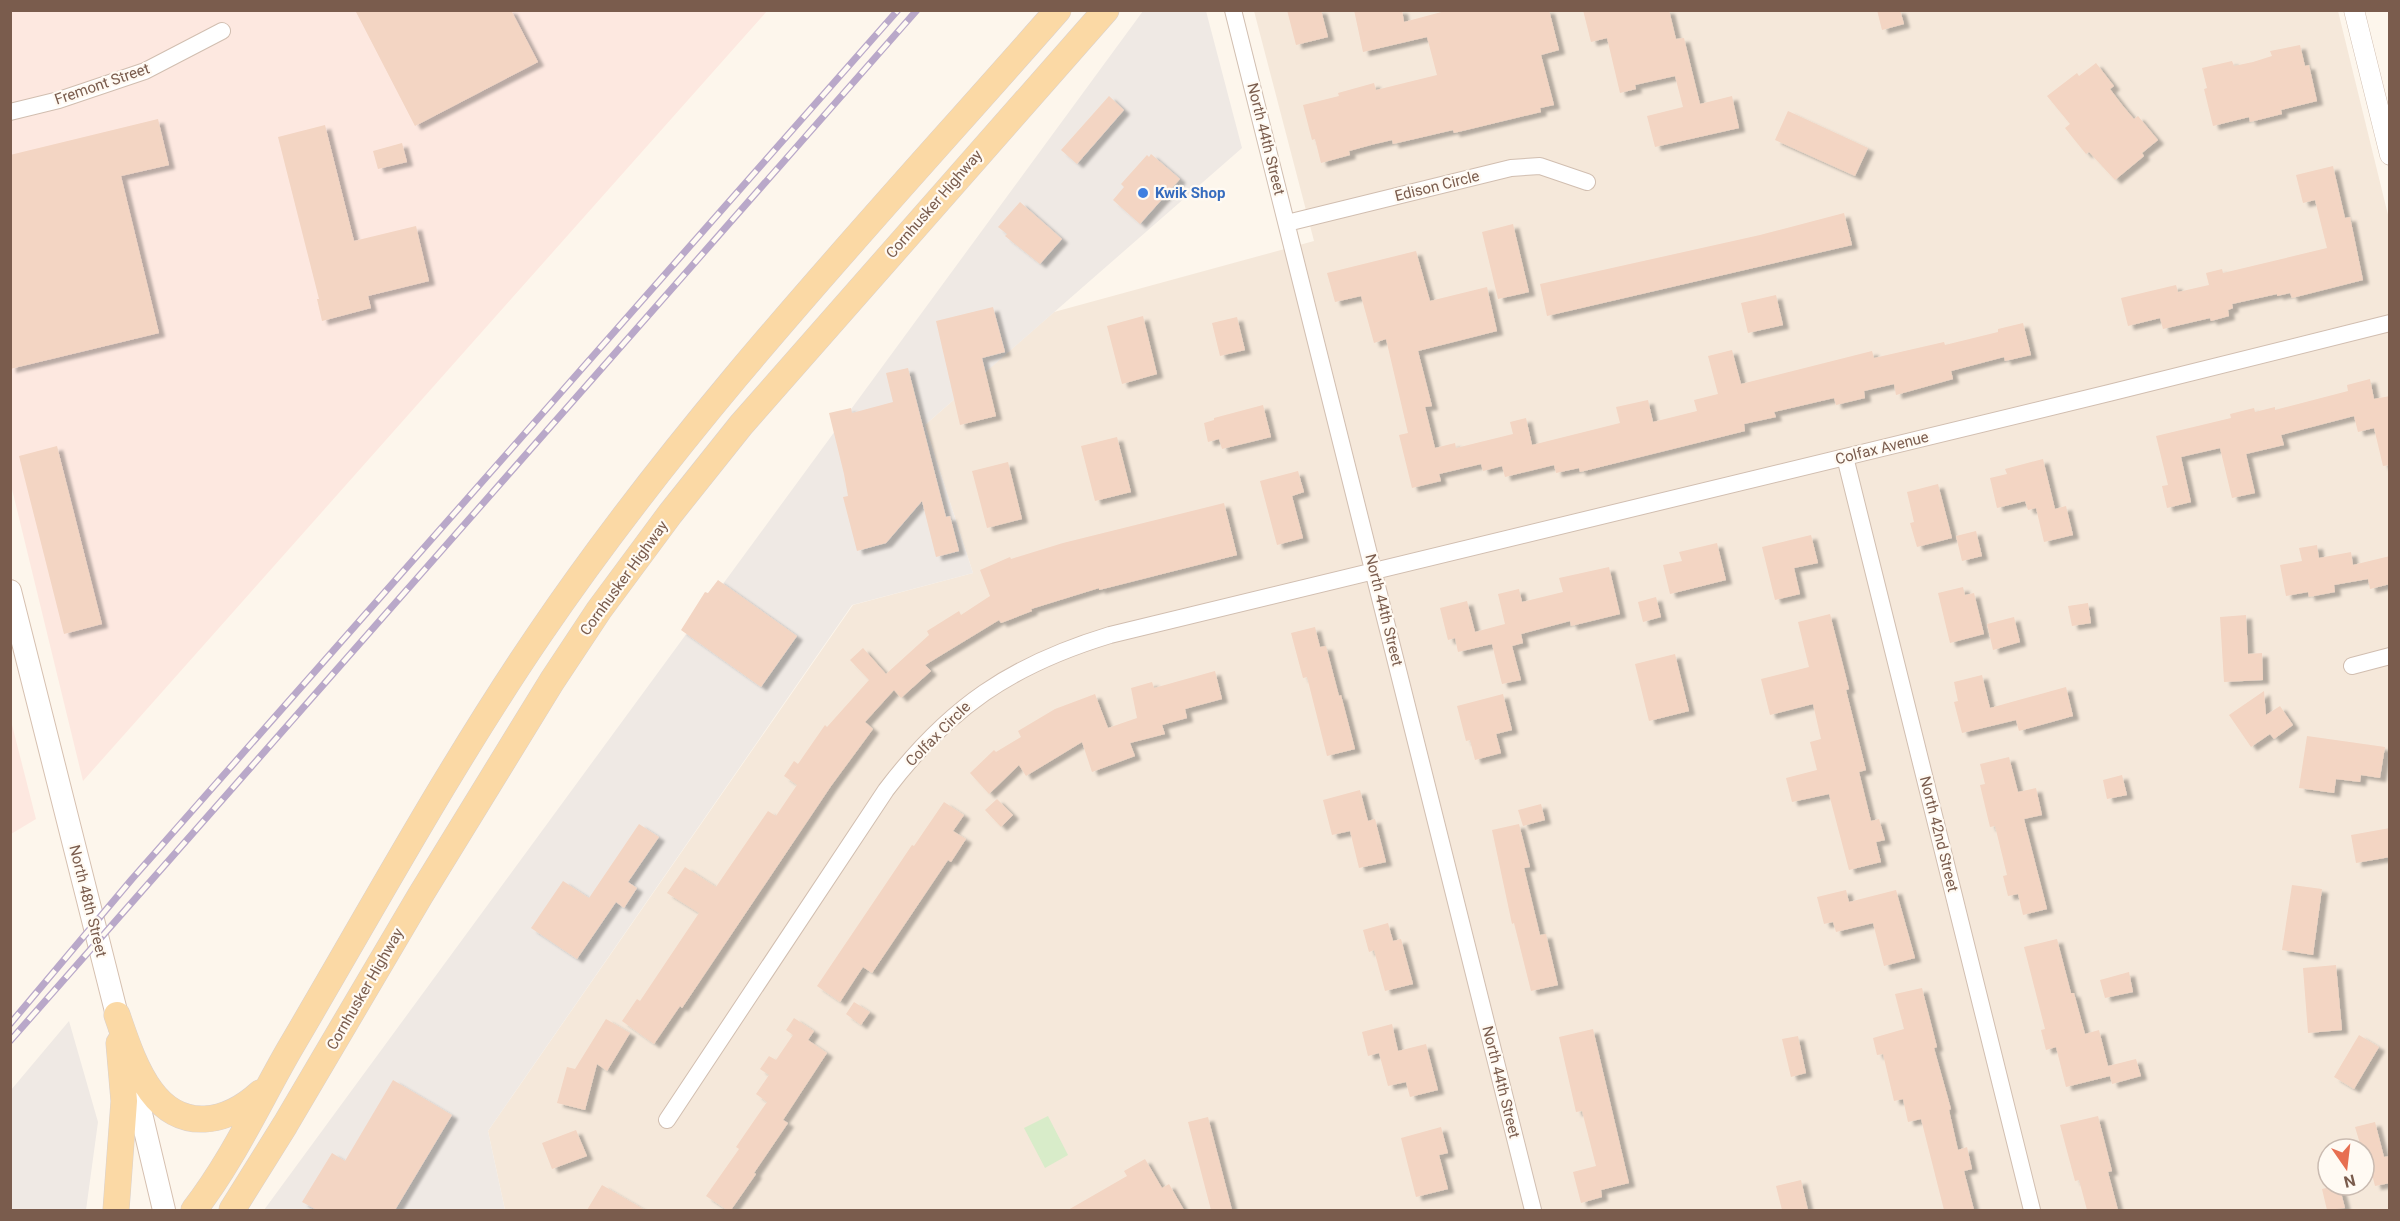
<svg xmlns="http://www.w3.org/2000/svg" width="2400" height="1221" viewBox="0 0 2400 1221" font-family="Roboto,sans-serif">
  <defs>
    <filter id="shadow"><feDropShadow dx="6" dy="4" stdDeviation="1.5" flood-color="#0004"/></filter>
  </defs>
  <rect width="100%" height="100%" fill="#fdf6ec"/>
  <path fill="#f5e8da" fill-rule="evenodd" d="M1254,11H2338L2390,223L2389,1210H505L488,1131L853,605L973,573L925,425L1054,312L1314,241ZM2328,1149H2364V1185H2328Z"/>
  <path fill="#fde8e0" d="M10,11H767L83,781L11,485Z
    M10,717L36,819L11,834H10Z"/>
  <path fill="#efe9e4" d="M1143,11H1206L1242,148L925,425L973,573L852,605L488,1131L505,1210H264Z
    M69,1021L98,1122L86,1210H11V1090Z"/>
  <path fill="#d8ecc9" d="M1048,1116L1068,1155L1045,1168L1024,1128Z"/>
  <path fill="#f3d5c3" filter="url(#shadow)" d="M355,10H511L538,62L415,126Z
    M1287,10H1321L1328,37L1296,45Z
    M1354,10H1402L1404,22L1449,10H1549L1559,50L1541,55L1554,105L1540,108L1541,112L1454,133L1453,130L1393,144L1392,140L1371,145L1349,151L1350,155L1321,163L1315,139L1312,140L1303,105L1339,96L1338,93L1374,83L1376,90L1437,75L1427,37L1363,52Z
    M1583,10H1669L1676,39L1684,38L1700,104L1732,96L1739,128L1655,147L1647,116L1683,107L1675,76L1635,85L1636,89L1620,93L1607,38L1591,42Z
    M1877,10H1900L1904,24L1882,30Z
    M2300,45L2305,66L2309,65L2317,101L2281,110L2282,114L2250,122L2249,117L2213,126L2204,89L2207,88L2202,68L2232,61L2234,66L2253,62L2272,56L2270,51Z
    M2096,63L2114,86L2110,89L2123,106L2134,119L2138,116L2158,140L2142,153L2144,156L2115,180L2089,152L2086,154L2065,128L2070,124L2047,96L2077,73L2079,76Z
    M1109,96L1124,110L1077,164L1061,150Z
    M1788,111L1868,148L1855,176L1775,140Z
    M158,119L169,165L121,176L159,333L10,369V155Z
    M325,125L354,241L416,226L429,281L368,296L371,308L322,321L317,299H319L278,137Z
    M402,143L407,162L378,169L373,151Z
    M1151,154L1180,179L1140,224L1113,200L1124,187L1121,184L1147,155L1149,157Z
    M2333,166L2345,218L2350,217L2363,280L2292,298L2290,293L2277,296V294L2232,304L2233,308L2228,310L2229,316L2211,321L2210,318L2163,329L2160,318L2128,326L2121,298L2176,285L2178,292L2209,285L2206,273L2222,269L2223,273L2327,248L2315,200L2303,203L2296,175Z
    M1020,202L1062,239L1040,264L1005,236L1007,234L998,227Z
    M1844,213L1852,245L1547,316L1540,284L1760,235Z
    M1513,224L1529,292L1498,299L1482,232Z
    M1416,251L1430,301L1487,287L1497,331L1418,351L1432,406L1425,407L1435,448L1455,443L1456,448L1513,434L1510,422L1526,418L1532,445L1620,423L1616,407L1648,400L1653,422L1697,411L1694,400L1718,394L1708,356L1732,350L1741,384L1872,351L1874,358L1944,342L1945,345L1998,332V329L2023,323L2031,355L2005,361L2004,357L1951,371L1953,379L1896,395L1894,384L1864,391L1865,398L1836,405L1834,398L1774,412L1776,417L1744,424L1745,431L1580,472L1579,468L1556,473L1554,465L1505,477L1502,466L1483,471L1481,464L1439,474L1441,481L1412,488L1399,435L1408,433L1386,339L1374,343L1361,296L1335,302L1327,273Z
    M1776,295L1783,325L1748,333L1741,303Z
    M993,307L1005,352L982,358L996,416L960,425L936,321Z
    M1143,316L1157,374L1122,384L1107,326Z
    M1237,317L1245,350L1220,356L1212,323Z
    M908,368L946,517L950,516L959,551L936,557L922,501L886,543L857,551L843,497L848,496L844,474L829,413L851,408L852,413L893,402L886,373Z
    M2370,379L2374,399L2390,396V465L2383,466L2374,428L2358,432L2354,416L2281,435L2284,445L2246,454L2255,493L2232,498L2220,448L2181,457L2191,502L2167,508L2162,486L2168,485L2156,436L2231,418L2230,414L2254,408L2255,412L2275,407V410L2348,391L2347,385Z
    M1263,405L1271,437L1222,449L1219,439L1208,442L1204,423L1214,420V418Z
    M1117,437L1131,492L1095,501L1081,446Z
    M57,446L102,624L64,634L19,456Z
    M2043,459L2055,509L2066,506L2073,535L2044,542L2036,508L2028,510L2025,501L1997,508L1990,478L2007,474L2005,469Z
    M1008,462L1022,519L987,528L972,471Z
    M1298,471L1304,492L1292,496L1303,538L1277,545L1260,481Z
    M1938,484L1952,538L1917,547L1910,523L1914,522L1907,492Z
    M1224,503L1237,555L1099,590V588L1031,609L1032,611L1001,623L999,620L925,665L931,671L901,698L894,690L865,722L873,729L831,786L682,1008L680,1006L654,1044L622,1021L637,999L640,1001L699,913L667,893L685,867L716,887L768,811L776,816L797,785L784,776L794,761L798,764L825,725L827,727L869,680L850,660L863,648L886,674L929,635L927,631L959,611L961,615L990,596L980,570L1010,557L1011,559L1063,543Z
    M1976,531L1982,556L1962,561L1956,536Z
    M1811,535L1818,563L1794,568L1800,594L1775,600L1762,547Z
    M1717,543L1726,580L1670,594L1663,565L1682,561L1679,552Z
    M2317,545L2319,558L2351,552L2353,565L2390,556V584L2370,589L2368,579L2334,585L2335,592L2309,597L2308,592L2286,596L2280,565L2302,561L2299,548Z
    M1609,567L1620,614L1571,626L1570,621L1521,634L1523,643L1512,646L1521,680L1502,684L1492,644L1458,652L1455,638L1448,640L1440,608L1467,601L1475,632L1505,624L1498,594L1519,589L1522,602L1563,592L1559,578Z
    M718,580L797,636L761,687L681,630L705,592L708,593Z
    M1963,587L1965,595L1974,593L1984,634L1950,643L1938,593Z
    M1656,597L1661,617L1643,622L1638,602Z
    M2088,603L2091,623L2072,626L2068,606Z
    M1830,614L1849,689L1846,690L1866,770L1859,772L1871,821L1879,819L1885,840L1876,842L1881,862L1849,870L1829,794L1792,802L1786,778L1817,770L1810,742L1821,739L1813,704L1770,715L1761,679L1809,667L1798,622Z
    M2246,615L2248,654L2262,653L2263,680L2224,682L2220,617Z
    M2014,617L2020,642L1993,650L1987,624Z
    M1315,627L1320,647L1326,646L1339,696L1341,695L1355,749L1327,756L1307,677L1303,678L1291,633Z
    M1675,654L1689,711L1649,721L1635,664Z
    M1215,671L1222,699L1185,709L1187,718L1162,725L1165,734L1130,743L1135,756L1092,772L1082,742L1026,776L1019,765L989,794L970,773L994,750L996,752L1021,737L1018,731L1055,709L1095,694L1108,728L1137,718L1131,688L1152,682L1154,688Z
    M1982,675L1990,708L2066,687L2073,716L2019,731L2016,720L1962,733L1954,702L1958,701L1954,682Z
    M2264,691L2266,715L2280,706L2293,725L2274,739L2270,734L2251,747L2229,715Z
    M1503,694L1512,730L1496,734L1501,753L1475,760L1470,740L1466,741L1457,706Z
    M2307,736L2385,747L2380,778L2361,775L2360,782L2336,779L2334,793L2299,788Z
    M2009,757L2018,792L2036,788L2042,815L2024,819L2047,909L2023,915L2018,894L2008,896L2003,876L2007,875L1995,826L1990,827L1980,785L1985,784L1980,764Z
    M2122,775L2127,795L2107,799L2103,780Z
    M1360,790L1368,821L1375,819L1386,862L1359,868L1350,831L1332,835L1323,800Z
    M997,799L1013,815L1001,827L985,810Z
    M944,802L964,815L953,831L966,839L951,862L948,860L872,973L863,967L840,1002L817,986L912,845L914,846Z
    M1541,804L1545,820L1523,826L1518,810Z
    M639,824L659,837L628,882L637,888L624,908L616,902L577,959L531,928L563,881L589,898Z
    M1519,824L1530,867L1524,868L1540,935L1546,934L1558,985L1531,991L1514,923L1512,924L1492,830Z
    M2390,828V857L2356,863L2351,835Z
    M2292,885L2322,889L2313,955L2282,950Z
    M1846,890L1849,902L1896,890L1915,958L1884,966L1873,923L1836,932L1833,922L1824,924L1817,897Z
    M1388,923L1393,941L1401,939L1413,984L1385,991L1374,950L1369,952L1363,930Z
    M2057,939L2071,993H2074L2085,1034L2099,1030L2108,1066L2136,1059L2141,1076L2112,1084L2110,1076L2066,1087L2056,1047L2046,1050L2041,1030L2045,1029L2024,947Z
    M2336,965L2342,1030L2308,1033L2303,968Z
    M2129,972L2133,992L2105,998L2100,980Z
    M1922,988L1937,1047L1934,1048L1951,1109L1949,1110L1958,1150L1967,1147L1972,1169L1964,1171L1974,1210H1944L1921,1119L1908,1122L1903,1099L1894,1101L1883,1054L1877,1055L1873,1038L1904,1029L1895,994Z
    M854,1002L870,1012L861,1025L846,1014Z
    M794,1018L814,1031L808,1040L827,1053L783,1120L788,1123L754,1173L756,1174L731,1210H727L706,1196L739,1149L736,1147L767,1102L756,1094L769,1075L760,1069L769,1056L776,1060L793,1035L786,1030Z
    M606,1019L630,1033L607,1071L597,1064L585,1110L557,1103L567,1067L575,1069Z
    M1392,1024L1398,1051L1426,1044L1438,1090L1410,1097L1406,1082L1388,1086L1379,1053L1368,1056L1362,1032Z
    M1593,1029L1629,1183L1601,1190L1602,1197L1581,1203L1573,1172L1596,1166L1582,1111L1576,1112L1559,1037Z
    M2359,1035L2379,1047L2354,1089L2334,1077Z
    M1798,1036L1806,1073L1791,1077L1782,1039Z
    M393,1080L452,1115L395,1210H317L302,1202L332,1153L345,1161Z
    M2098,1116L2112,1171L2108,1172L2118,1210H2087L2079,1180L2075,1181L2060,1125Z
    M1208,1117L1232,1210H1211L1188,1122Z
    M2375,1122L2384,1157L2390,1156V1183L2375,1186L2365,1146L2361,1147L2355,1127Z
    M1441,1127L1448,1153L1439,1155L1448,1189L1416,1197L1401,1138Z
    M576,1130L587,1156L552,1169L542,1143Z
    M1145,1159L1162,1188L1169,1184L1184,1210H1068L1127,1176L1124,1171Z
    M1801,1180L1808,1210H1782L1776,1186Z
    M602,1185L645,1210H587Z
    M2339,1185L2345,1208L2327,1210L2322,1189Z"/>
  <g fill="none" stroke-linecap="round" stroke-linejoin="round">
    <g stroke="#d1beb0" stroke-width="18">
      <path id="minor" d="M1233,10L1533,1210
        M10,112L59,100L145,71L222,31
        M1287,223L1511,168L1540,166L1587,182
        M1845,457L2032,1210
        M2352,666L2390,656
        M667,1120L886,790C949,707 1011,665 1110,635L2109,393L2390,323"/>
    </g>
    <g stroke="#d1beb0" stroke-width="21">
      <path id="tertiary" d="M2354,10L2390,155"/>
    </g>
    <g stroke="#d6c0b0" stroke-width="24">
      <path id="secondary" d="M10,591L121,1031
        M129,1063L164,1210"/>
    </g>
    <g stroke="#dad1cd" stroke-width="27">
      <path id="primary" d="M117,1015C126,1041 135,1069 151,1091C182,1133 227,1123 260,1093
        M116,1210L124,1101L119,1043
        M194,1210C232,1161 258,1104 289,1050C371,911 448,769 539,635C691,411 879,214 1058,10
        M232,1210L285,1125L420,896L552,681L599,610L670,514L741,425L1106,10"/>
    </g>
    <use href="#minor" stroke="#fff" stroke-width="16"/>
    <use href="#tertiary" stroke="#fff" stroke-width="20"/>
    <use href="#secondary" stroke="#fff" stroke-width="22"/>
    <use href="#primary" stroke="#fbd9a5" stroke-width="26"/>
    <g stroke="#b9a8c9" stroke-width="7">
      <path id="rail" d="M10,1024L132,879L898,10
        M10,1041L917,10"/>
    </g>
    <use href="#rail" stroke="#fffaf3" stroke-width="4.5" stroke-dasharray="14" stroke-linecap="butt"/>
  </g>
  <circle fill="#3f7fe0" stroke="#fffaf3" stroke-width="2" cx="1143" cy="193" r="6"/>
  <g text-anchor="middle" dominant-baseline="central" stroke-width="4.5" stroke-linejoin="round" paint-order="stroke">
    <g font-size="15" fill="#7a5c4d" stroke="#fffaf3">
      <text transform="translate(102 84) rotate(-19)">Fremont Street</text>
      <text transform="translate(1266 139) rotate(76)">North 44th Street</text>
      <text transform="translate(1437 186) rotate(-14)">Edison Circle</text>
      <text transform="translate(934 204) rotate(-49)">Cornhusker Highway</text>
      <text transform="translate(1882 448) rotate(-14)">Colfax Avenue</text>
      <text transform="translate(624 578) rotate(-54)">Cornhusker Highway</text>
      <text transform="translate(1384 610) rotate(76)">North 44th Street</text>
      <text transform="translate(938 734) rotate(-45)">Colfax Circle</text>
      <text transform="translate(1939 834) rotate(76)">North 42nd Street</text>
      <text transform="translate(88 901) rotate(76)">North 48th Street</text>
      <text transform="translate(365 989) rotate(-60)">Cornhusker Highway</text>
      <text transform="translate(1501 1082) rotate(76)">North 44th Street</text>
    </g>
    <g font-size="15" font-weight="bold" fill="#366cbe" stroke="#fffaf3" text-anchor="start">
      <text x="1155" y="193">Kwik Shop</text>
    </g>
  </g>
  <rect width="2400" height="1221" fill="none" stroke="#7a5c4d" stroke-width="24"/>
  <g transform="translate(2346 1167) rotate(166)"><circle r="28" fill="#fffaf3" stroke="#cabbb1" stroke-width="1.5"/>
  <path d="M0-4.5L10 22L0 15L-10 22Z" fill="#e76f51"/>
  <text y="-9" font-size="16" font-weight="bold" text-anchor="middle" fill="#7a5c4d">N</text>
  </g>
</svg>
